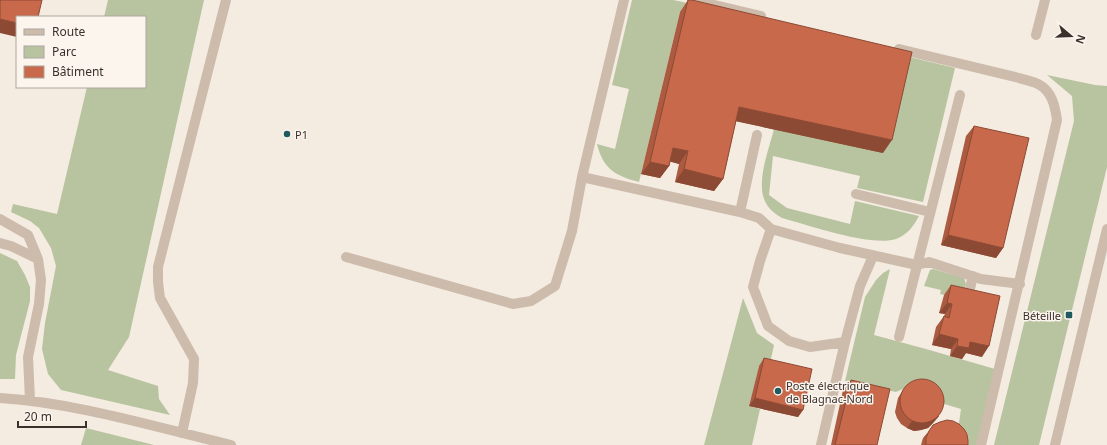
<svg xmlns="http://www.w3.org/2000/svg" width="1107" height="445" viewBox="0 0 1107 445" font-family="'Noto Sans',sans-serif">
  <rect width="100%" height="100%" fill="#f4ebe1"/>
  <path fill="#b8c4a0" d="M108,0H204L129,337L108,370L158,386L159,399L170,415L61,390L48,374L42,349L45,323L56,266L51,248L39,228L30,221L11,212L13,204L57,214L87,87H145V17H104Z
    M632,0H673L683,2L955,68L923,202L857,188L860,176L773,156L769,195L787,208L850,224L855,201L919,216C913,227 907,235 896,239C871,247 808,225 782,218C777,215 770,210 767,205C754,185 769,150 774,129L680,12L639,182C616,176 603,169 597,144L615,149L629,89L612,85Z
    M1047,75L1095,85L1107,86V167L1039,445H994L1074,121L1072,96Z
    M0,253L17,261L25,275L30,287V301L16,355L15,379H0Z
    M890,269L874,335L926,349L995,369L977,445H965L968,434L958,430L961,409L941,403L918,382L896,392L845,381L865,297L876,280L883,273Z
    M933,269L964,278L966,284L962,299L940,294L941,290L924,286L930,270Z
    M743,298L757,333L774,345L769,368L759,366L749,406L760,409L752,445H704Z
    M86,428L154,445H81Z"/>
  <g fill="none" stroke-linecap="round" stroke-linejoin="round">
    <path stroke="#cdbbac" stroke-width="10" d="M693,0L761,16
      M1036,35L1045,0
      M899,49L1019,78C1025,80 1032,81 1038,84C1052,91 1055,106 1057,120L981,445
      M582,177L740,212L759,218L771,229L840,248L917,265L929,262L981,279L1020,284
      M856,194L930,212
      M740,212L757,135
      M0,219L28,235L38,259
      M771,229L760,261L753,287L768,326L789,341L810,347L845,342
      M0,243L11,246L38,259L41,280L39,304L28,357L30,400
      M346,257L513,304L531,301L555,286L572,231L582,177L624,0
      M968,297L973,276
      M899,337L960,95
      M0,398C78,403 155,427 231,445
      M182,433L193,383L194,359L160,298L158,282V267L226,0
      M821,445L845,342L860,286L873,256
      M1055,445L1107,229"/>
  </g>
  <path fill="#ac5a40" d="M688,0H692L883,153L736,121L723,179L714,191L675,182L679,164L670,161L669,166L660,178L641,174L680,12Z
    M974,126L1003,248L996,258L941,245L966,136Z
    M951,285L982,357L966,353L962,359L950,356L951,349L932,345L936,327L944,316L945,314L939,313L944,295Z
    M764,358L803,410L798,417L749,406L759,366Z
    M851,380L877,445H831L843,390Z
    M903,390L939,416L933,423L928,428L921,430L914,431L907,428L901,424L897,418L895,412L898,398Z
    M929,431L968,445H921L923,438Z"/>
  <path fill="#8c4a34" d="M0,19L17,23V37L0,33Z
    M739,107L892,140L883,153L730,120Z
    M673,148L688,151L679,164L664,160Z
    M650,162L669,166L660,178L641,174Z
    M684,169L723,179L714,191L675,182Z
    M948,235L1003,248L996,258L941,245Z
    M947,303L952,304L945,314L939,313Z
    M939,334L958,339L951,349L932,345Z
    M970,342L989,346L982,357L966,353L962,359L950,356L957,346Z
    M755,398L803,410L798,417L749,406Z
    M939,416L933,423L928,428L921,430L914,431L907,428L912,421Z"/>
  <path fill="#c8694b" stroke="#8c4a34" d="M0,0H42L38,17H17V23L0,19Z
    M688,0H692L912,52L892,140L739,107L723,179L684,169L688,151L673,148L669,166L650,162Z
    M974,126L1029,138L1003,248L948,235Z
    M951,285L1000,296L989,346L970,342L969,348L957,346L958,339L939,334L944,316L949,318L952,304L947,303Z
    M764,358L812,369L803,410L755,398Z
    M900 401a22 22 0 1 1 44 0a22 22 0 1 1-44 0Z
    M851,380L890,389L877,445H835Z
    M947,420L953,421L959,424L964,429L967,434L968,441V445H926V438L929,431L933,425L940,422Z"/>
  <g fill="#1f5a5e" stroke="#fbf5ee" stroke-width="1.5">
    <circle cx="287" cy="134" r="4"/>
    <rect x="1065" y="311" width="8" height="8" rx="2"/>
    <circle cx="778" cy="391" r="4"/>
  </g>
  <g text-anchor="middle" dominant-baseline="central" stroke-width="3" stroke-linejoin="round" paint-order="stroke">
    <g font-size="11" fill="#3b302b" stroke="#fbf5ee" text-anchor="start">
      <text x="295" y="134">P1</text>
      <text x="1061" y="315" text-anchor="end">Béteille</text>
      <text x="786" y="385">Poste électrique<tspan x="786" dy="13">de Blagnac-Nord</tspan></text>
    </g>
  </g>
  <rect x="16" y="16" width="130" height="72" fill="#fbf5ee" stroke="#aea6a0"/>
  <rect x="24" y="29" width="20" height="6" fill="#cdbbac" stroke="#aea6a0"/>
  <text x="52" y="36" font-size="12" fill="#3b302b">Route</text>
  <rect x="24" y="46" width="20" height="12" fill="#b8c4a0" stroke="#aea6a0"/>
  <text x="52" y="56" font-size="12" fill="#3b302b">Parc</text>
  <rect x="24" y="66" width="20" height="12" fill="#c8694b" stroke="#aea6a0"/>
  <text x="52" y="76" font-size="12" fill="#3b302b">Bâtiment</text>
  <g transform="translate(1071 36) rotate(109)" stroke="#fbf5ee" stroke-width="3" paint-order="stroke">
  <path d="M0-3L7 15L0 10L-7 15Z" fill="#3b302b"/>
  <text y="-6" font-size="11" font-weight="bold" text-anchor="middle" fill="#3b302b">N</text>
  </g>
  <path d="M18 421v6h68v-6" fill="none" stroke="#3b302b" stroke-width="2"/>
  <text x="24" y="421" font-size="12" fill="#3b302b" stroke="#fbf5ee" stroke-width="3" paint-order="stroke">20 m</text>
</svg>
